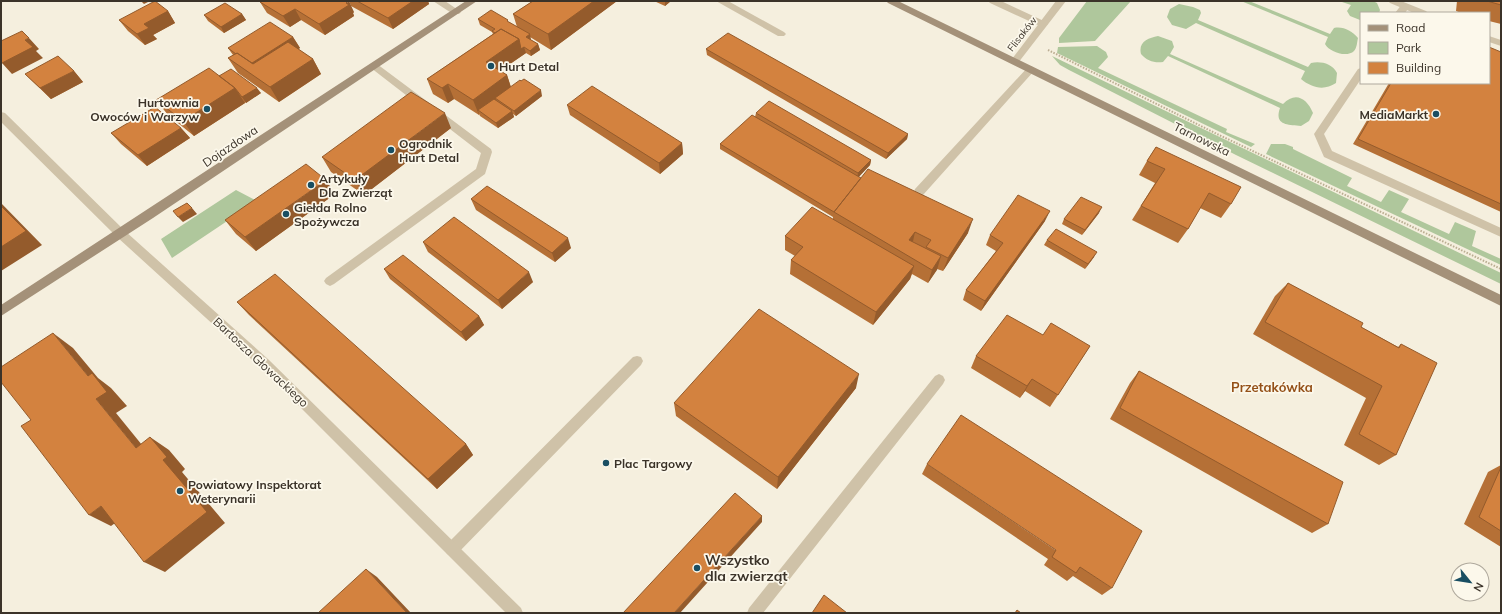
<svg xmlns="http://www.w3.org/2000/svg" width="1502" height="614" viewBox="0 0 1502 614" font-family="Mulish,sans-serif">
  <rect width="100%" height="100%" fill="#f5efde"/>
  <path fill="#afc79c" d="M1087,1H1131L1095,41L1059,43V38Z
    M1241,1H1249L1330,34L1334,28C1343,26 1352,31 1358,38C1357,42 1357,48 1354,51C1347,58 1329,52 1325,44L1328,37Z
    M1339,1H1373L1377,3L1380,10L1379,13H1361V20H1360L1350,16L1347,11L1351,5Z
    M1179,4L1193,7L1200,10L1201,13L1198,20L1308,67L1311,63C1320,61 1332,63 1337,73L1336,83C1324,91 1312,88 1301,79L1305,71L1196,23L1186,29L1172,25L1167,17L1170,9Z
    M1158,36L1172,41L1174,47L1170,54L1283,104C1295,91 1307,98 1313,113L1309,121L1301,126C1287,125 1274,125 1280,108L1168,56L1163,62C1154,63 1147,61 1141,54C1138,42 1148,38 1158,36Z
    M1097,46L1106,52L1108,57L1098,68L1227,129L1226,132L1255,144L1251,147L1057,53L1058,47Z
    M1052,56L1501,273V284L1236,155L1069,70L1060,65Z
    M1271,144H1285L1293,147V149L1352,178L1347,186L1381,202L1389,190L1409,199L1401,212L1449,234L1455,222L1476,231L1472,246L1501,259V265L1266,154Z
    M236,190L257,201L172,258L161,239Z"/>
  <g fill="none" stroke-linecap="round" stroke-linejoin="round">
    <path stroke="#bbad92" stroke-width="2" stroke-dasharray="1.5 1.5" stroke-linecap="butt" d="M1048,50L1217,134L1501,269"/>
    <path fill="#cfc2a8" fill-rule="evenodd" d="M716,1H728L784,32L786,34L784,36H778Z
      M988,1H1001L1046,22L1048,24L1043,27L1040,26L990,3Z
      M1405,3L1410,6L1405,13H1395L1402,4Z
      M374,63L377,64L491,149L492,152L485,174L334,284L330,286L326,284L324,281L326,278L476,169L481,153L371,68L369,66Z
      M1031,66L1036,69L1034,71L923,195L919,196L915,195L914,192L915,189L1028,67Z
      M1361,68V79L1324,134L1332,151L1501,228V237L1324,157L1314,134L1358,69Z
      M637,356L641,357L643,361L641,365L457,554L452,556L447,554L445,549L447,544L633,357Z
      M939,374L943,376L945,380L943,384L763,613H747L749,608L935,376Z"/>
    <path fill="#cfc2a8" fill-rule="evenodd" d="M433,1H445L461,12L459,14H453Z
      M1056,1H1066L1018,63H1012L1010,61L1012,59Z
      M1388,1H1401L1426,11L1428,13H1414L1390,3Z
      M1489,36L1501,40V46L1489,42Z
      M1,112L5,113L125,231L269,360L521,608L523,613H506L261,368L117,237L1,122Z"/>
    <path fill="#a49179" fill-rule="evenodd" d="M466,1H477L153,218L1,316V305Z
      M886,1H898L1501,295V306L888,3Z"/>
  </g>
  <path fill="#b57036" d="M349,1H428L429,4L393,29L351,6Z
    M533,1H617L551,50L530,37L531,40L538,44L540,50L531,56L526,53L500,71L507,75L511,87L542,96L516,116L513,114L514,117L498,128L480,116L479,114V115L454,99L448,103L433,94L427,79L493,34L492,32L480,25L478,19L509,22L517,27L513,14Z
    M654,1H671L665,6Z
    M1457,1H1501V24L1489,21V13H1461L1456,11Z
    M260,2L354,12L353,13L354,16L325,35L301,20L290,27L267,13Z
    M168,11L175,23L153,35L157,39L145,45L128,31L119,20Z
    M242,14L246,20L224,33L208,21L204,15Z
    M293,37L300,48L298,49L313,59L321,74L279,102L238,73L228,58L233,55L228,48Z
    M706,49L908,134L907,139L886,159L707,55Z
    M1501,52V212L1353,144L1389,83H1489Z
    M74,71L83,82L51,99L25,74Z
    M219,76L261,93L246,103L245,102V103L194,136L168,115L156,100Z
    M567,105L682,143L683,154L660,174L570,115Z
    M756,113L871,160L870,165L858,177L968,233L943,271L937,269L928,283L912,274L910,279L873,325L790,274L791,260L795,256L785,250V236L833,219V217L720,149V144L755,117Z
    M181,128L190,138L147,166L121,144L111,133Z
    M451,128L364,195L331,172L322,157Z
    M1156,147L1231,204L1221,218L1200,208L1188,229L1178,243L1132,220L1155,183L1139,175L1147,161Z
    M335,194L256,251L236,234L225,220Z
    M471,199L571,248L555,262L476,210Z
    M1099,213L1082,235L1062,224L1064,219Z
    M1045,221L981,311L963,300L966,290L996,251L986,245L990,235Z
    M1047,240L1094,257L1085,269L1044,245Z
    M423,242L533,282L502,309L428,252Z
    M384,269L479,316L484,325L466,341L390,279Z
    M1288,283L1361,327L1398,347L1401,344L1396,455L1379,465L1344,445L1366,398L1253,334L1275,296Z
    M237,302L466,444L473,455L437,489L249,315Z
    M1043,335L1090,346L1050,407L1025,391L1020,398L971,368L976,356Z
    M1139,371L1328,524L1312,533L1110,419L1130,383Z
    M856,388L777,489L676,416L674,403Z
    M927,464L1112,588L1102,595L1073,576L1067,581L1044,565L1048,559L922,474Z
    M1501,465V547L1464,524L1488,472Z"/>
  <path fill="#945b2c" d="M141,1H150L144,4Z
    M349,1L354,12L353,13L354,16L325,35L319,24Z
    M413,1H428L429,4L393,29L388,18Z
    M594,1H617L551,50L548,34Z
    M665,1H671L665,6Z
    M295,9L301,20L290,27L283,16Z
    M168,11L175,23L153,35L157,39L145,45L137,34L144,24Z
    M242,14L246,20L224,33L221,27Z
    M530,34L531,40L527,42L526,37Z
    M293,37L300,48L257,75L250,64Z
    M29,38L39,49L36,51L43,58L12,74L2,63L25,40Z
    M519,39L524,47L526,53L491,77L486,62Z
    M538,44L540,50L531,56L530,51Z
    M313,59L321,74L279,102L270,87Z
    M74,71L83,82L51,99L40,88Z
    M507,75L512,91L495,98L497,102L478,110L479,114V115L473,100Z
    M448,84L454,99L448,103L442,88Z
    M235,88L245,103L194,136L183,121Z
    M257,88L261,93L246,103L242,97Z
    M541,90L542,96L516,116L514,111Z
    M512,111L514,117L498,128L496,123Z
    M445,113L451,128L364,195L355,180Z
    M181,128L190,138L147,166L138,155Z
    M908,134L907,139L886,159L888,153Z
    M682,143L683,154L660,174L659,163Z
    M871,160L870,165L857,179L858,173Z
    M326,180L335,194L256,251L245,237Z
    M1,203L42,245L1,271Z
    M1102,207L1099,213L1082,235L1085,230Z
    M192,208L197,214L183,222L178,217Z
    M1050,211L1045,221L981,311L985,301Z
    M973,219L968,233L943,271L948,258Z
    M915,232L912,246L909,240Z
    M568,238L571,248L555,262L552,253Z
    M1097,252L1094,257L1085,269L1088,264Z
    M941,256L937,270L928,283L932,270Z
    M914,266L910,279L873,325L876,312Z
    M529,272L533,282L502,309L498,300Z
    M479,316L484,325L466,341L461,332Z
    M53,333L73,348L98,378L111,388L127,406L116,413L155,461L136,448L96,399L88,376Z
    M859,374L856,388L777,489L778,477Z
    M1032,379L1025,391L1020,398L1027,386Z
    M150,437L169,450L185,469L182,472L225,523L165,572L144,562L163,460Z
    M466,444L473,455L437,489L428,479Z
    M101,506L122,518L111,526L89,515Z
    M762,516V522L680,613H674Z
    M366,569L377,577L411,613H407Z"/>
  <path fill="#d3823f" stroke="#945b2c" d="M155,1L168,11L144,24L149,28L137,34L119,20Z
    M262,1H348L346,3L349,5L319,24L295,9L283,16L260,2Z
    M357,1H413L388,18Z
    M533,1H594L548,34L513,14Z
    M1487,1H1501V5Z
    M225,3L242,14L221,27L204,15Z
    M491,10L508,20L507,21L530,34L526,37L538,44L530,51L524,47L521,49L519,39L501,29L495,33L492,31L495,29L478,19Z
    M270,22L293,37L252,63L237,53L236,54L228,48Z
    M501,29L519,39L486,62L507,75L473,100L448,84L442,88L427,79Z
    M22,31L29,38L25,40L33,47L2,63L1,62V41Z
    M728,33L908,134L888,153L706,49Z
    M288,42L313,59L270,87L228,58L237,53L253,64Z
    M1489,47L1501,52V204L1358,139L1391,83H1489Z
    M58,56L74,71L40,88L25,74Z
    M209,68L235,88L183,121L156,100Z
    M231,69L257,88L242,97L235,88L219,76Z
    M524,79L541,90L514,111L495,98L520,80L521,81Z
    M592,86L682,143L659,163L567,105Z
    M411,92L445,113L355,180L322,157Z
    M494,99L512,111L496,123L478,110Z
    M769,101L871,160L858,173L756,113Z
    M155,107L181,128L138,155L111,133Z
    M752,115L861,178L834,212L720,144Z
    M1156,147L1241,187L1231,204L1209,193L1188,229L1141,206L1165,169L1147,161Z
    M306,164L326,180L245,237L225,220Z
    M868,169L973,219L948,258L926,247L931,240L915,232L909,240L941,256L932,270L834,212Z
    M487,186L568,238L552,253L471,199Z
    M1018,195L1050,211L985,301L966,290L1003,243L990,235Z
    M1081,197L1102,207L1085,230L1064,219Z
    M187,203L192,208L178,217L173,211Z
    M1,206L26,231L1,247Z
    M812,207L914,266L876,312L791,260L803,247L785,236Z
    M454,217L529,272L498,300L423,242Z
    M1056,229L1097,252L1088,264L1047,240Z
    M403,255L479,316L461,332L384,269Z
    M275,274L466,444L428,479L237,302Z
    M1288,283L1363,323L1361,327L1399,348L1401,344L1437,363L1396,455L1359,434L1382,386L1265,322Z
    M759,309L859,374L778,477L674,403Z
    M1007,315L1043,335L1051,323L1090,346L1058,395L1032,379L1027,386L976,356Z
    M53,333L88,376L92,373L107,392L96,399L136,448L150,437L167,457L163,460L207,512L144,562L101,506L89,515L21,426L31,420L1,382V367Z
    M1139,371L1343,482L1328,524L1120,408Z
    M961,415L1142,531L1112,588L1080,567L1076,573L1052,557L1056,550L927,464Z
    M1501,467V531L1479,517Z
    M735,493L762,516L674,613H623Z
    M366,569L407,613H318Z
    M824,595L847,613H812Z
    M1017,610L1021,613H1015Z"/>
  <g fill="#194e62" stroke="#fcf8eb" stroke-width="1.5">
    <circle cx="491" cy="66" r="4"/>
    <circle cx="207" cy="109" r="4"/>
    <circle cx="1436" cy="114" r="4"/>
    <circle cx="391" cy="150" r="4"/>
    <circle cx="311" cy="185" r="4"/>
    <circle cx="286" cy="214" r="4"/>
    <circle cx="606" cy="463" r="4"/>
    <circle cx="180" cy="491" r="4"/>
    <circle cx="697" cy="568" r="4"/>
  </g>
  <g text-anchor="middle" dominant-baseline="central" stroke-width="3.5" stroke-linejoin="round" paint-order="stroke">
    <g font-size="10" fill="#3b3329" stroke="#fcf8eb">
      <text transform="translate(1022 34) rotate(-52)">Flisaków</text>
    </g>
    <g font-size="12" font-weight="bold" fill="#3b3329" stroke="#fcf8eb" text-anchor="start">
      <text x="499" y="66">Hurt Detal</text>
      <text x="199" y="102" text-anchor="end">Hurtownia<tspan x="199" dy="14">Owoców i Warzyw</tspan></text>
      <text x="1428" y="114" text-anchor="end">MediaMarkt</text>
      <text x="399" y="143">Ogrodnik<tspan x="399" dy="14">Hurt Detal</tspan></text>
      <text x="319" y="178">Artykuły<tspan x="319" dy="14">Dla Zwierząt</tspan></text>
      <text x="294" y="207">Giełda Rolno<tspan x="294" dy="14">Spożywcza</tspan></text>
      <text x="614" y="463">Plac Targowy</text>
      <text x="188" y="484">Powiatowy Inspektorat<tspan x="188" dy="14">Weterynarii</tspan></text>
    </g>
    <g font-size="12" fill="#3b3329" stroke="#fcf8eb">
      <text transform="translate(1202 139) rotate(26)">Tarnowska</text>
      <text transform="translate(230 146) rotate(-34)">Dojazdowa</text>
      <text transform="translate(261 362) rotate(43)">Bartosza Głowackiego</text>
    </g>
    <g font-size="13" font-weight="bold" fill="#945018" stroke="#fcf8eb">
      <text x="1272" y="387">Przetakówka</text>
    </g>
    <g font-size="14" font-weight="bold" fill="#3b3329" stroke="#fcf8eb" text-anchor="start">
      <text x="705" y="560">Wszystko<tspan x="705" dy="16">dla zwierząt</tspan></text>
    </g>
  </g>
  <rect width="1502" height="614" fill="none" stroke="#3b3329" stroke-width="4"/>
  <rect x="1360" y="12" width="130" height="72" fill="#fcf8eb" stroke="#afa99d"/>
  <rect x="1368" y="25" width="20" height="6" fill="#a49179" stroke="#afa99d"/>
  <text x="1396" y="32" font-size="12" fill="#3b3329">Road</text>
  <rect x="1368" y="42" width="20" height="12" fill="#afc79c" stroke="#afa99d"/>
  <text x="1396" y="52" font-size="12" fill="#3b3329">Park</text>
  <rect x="1368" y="62" width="20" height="12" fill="#d3823f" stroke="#afa99d"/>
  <text x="1396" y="72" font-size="12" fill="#3b3329">Building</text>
  <g transform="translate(1470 582) rotate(120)"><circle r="19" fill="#fcf8eb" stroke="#afa99d"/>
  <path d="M0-3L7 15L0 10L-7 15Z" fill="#194e62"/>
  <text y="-6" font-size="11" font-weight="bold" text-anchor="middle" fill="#3b3329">N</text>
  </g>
</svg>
